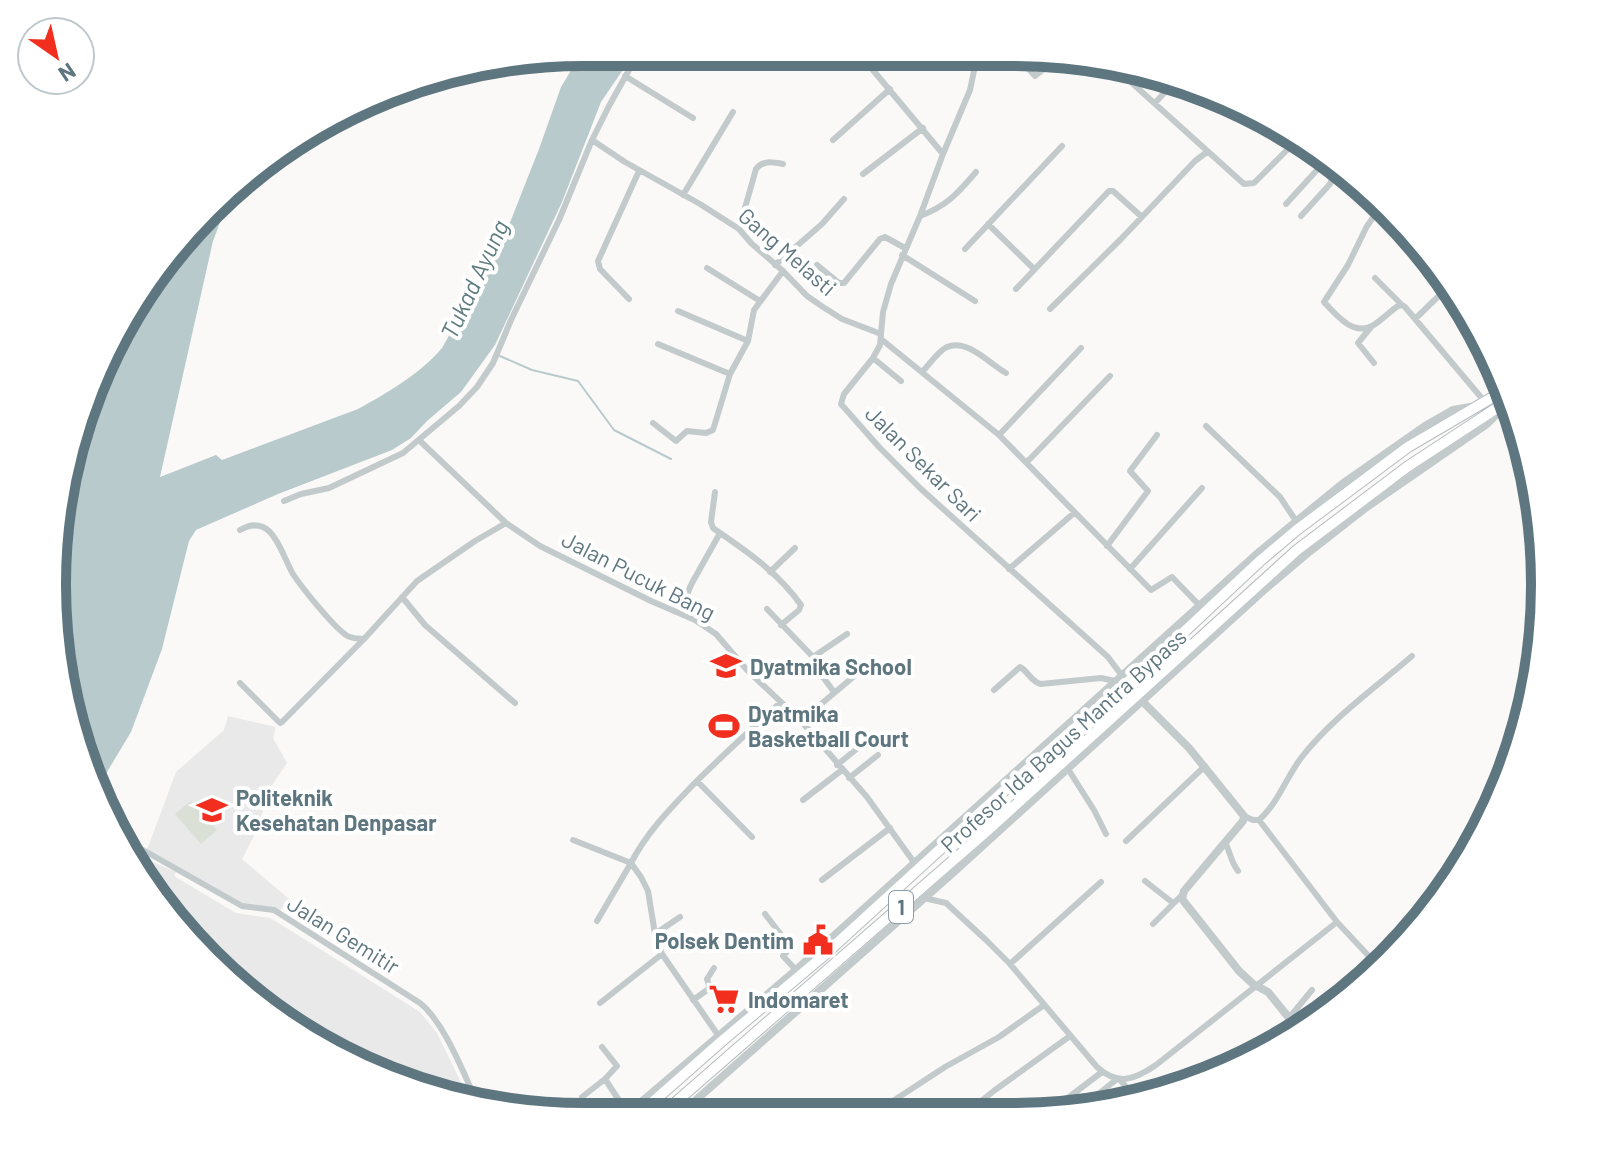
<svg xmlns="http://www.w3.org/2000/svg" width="1597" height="1169" viewBox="0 0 1597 1169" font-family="Barlow,sans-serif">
  <rect width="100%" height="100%" fill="#faf9f7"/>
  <path fill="#e8e9e8" d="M228,716L276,727L273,738L287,763L271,787L255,834L242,859L289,899L279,912L243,906L147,850L176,772L224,730Z
    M148,860L176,872L174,876L236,913L270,918L277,922L420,1012L437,1033L471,1103L446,1099L384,1075L225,976L162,909L141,872Z"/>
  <path fill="#dbe0d6" d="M191,801L217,830L201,844L175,814Z"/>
  <path fill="#b9cacc" d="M582,52H635L601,102L562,202L495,345L461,392L427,421L411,438L392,450L278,494L196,530L189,541L162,649L131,732L95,792L57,654V515L107,349L184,233L222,200L221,220L213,241L160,477L216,455L222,460L358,409C387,393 420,374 442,348L505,235L539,149L561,87Z"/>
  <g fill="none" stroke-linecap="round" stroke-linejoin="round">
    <path stroke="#b9cacc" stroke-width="2" d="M500,356L532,370L578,381L614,430L671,459"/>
    <g stroke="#b6bcbf" stroke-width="12">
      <path id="trunk" d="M638,1115L722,1041L821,958L1028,769L1169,646L1260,561L1298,529L1408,447L1505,390
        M661,1115L988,830L1297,550L1407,467L1509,400"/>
    </g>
    <path stroke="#c2cacc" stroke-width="6" d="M960,52L976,68
      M978,52L970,90L943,154L920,216L891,284L883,312L880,345L873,358L844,394L841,404L879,447L921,489L1108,657L1137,696
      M1013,52L1035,76L1053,62
      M867,63L943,154
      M1112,65L1244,184L1254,183L1292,145L1295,136
      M625,76L693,118
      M1155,103L1175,81
      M592,140L625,162L700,204L739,229L751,243L783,271L807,296L823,307L842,319L881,334
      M833,140L890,89
      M1292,145L1320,166L1332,179L1330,184L1301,216
      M863,174L923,128
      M683,195L733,112
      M1286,204L1327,159
      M1380,208L1367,226L1348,265L1324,302C1336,315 1353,336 1372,326C1381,321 1389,312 1398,306L1402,305L1405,307L1485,402
      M1378,210L1396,224
      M920,216C947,206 958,193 976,172
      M988,224L1034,269
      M739,229L756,169C763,160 772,162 783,164
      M965,249L1062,146
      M902,255L975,301
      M775,265L822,224L844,199
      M817,265L839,283H844L880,239L885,237L905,248
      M707,268L760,301
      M1375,278L1402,305
      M1016,289L1109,191H1113L1142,217
      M629,299L600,269L598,261L639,171
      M1050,309L1121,239L1195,161L1207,152
      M678,311L748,341
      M1415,319L1449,286
      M1371,327L1358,343L1374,363
      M881,339L999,435L1151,590L1172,577L1200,606
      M658,344L730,374
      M873,358L901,381
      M923,371C930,364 938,351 947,347C967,338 990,364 1006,373
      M653,423L676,441L687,431L706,433L713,430L730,374L748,341L754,310L783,271
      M1206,426L1280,497L1296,521
      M999,435L1081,348
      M419,440L506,523L540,546L651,601L695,620L716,634L748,671L801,721L867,797L916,865
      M1027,462L1110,376
      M715,492L711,522L713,528C745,550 778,572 801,605L799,610L781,625
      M284,501L301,494L329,488L403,453L459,406L477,387L493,363L511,320L559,220L592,140L609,106L639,52
      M240,530C273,511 281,554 293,574C302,588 333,626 346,635C351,639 357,638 364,639
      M1107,546L1148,491L1130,471L1157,435
      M1009,569L1074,513
      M1130,569L1202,488
      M770,572L795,548
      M402,597L425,625L515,703
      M767,609L813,657L814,665L834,692
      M684,614L688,592L692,583L720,533
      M813,657L847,634
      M240,683L280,723L282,722L364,639L417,581L475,541L506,523
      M994,690L1020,667C1028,671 1031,682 1041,684L1101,678L1115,681
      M801,721L865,667
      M837,765L865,742
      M1068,769L1094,810L1106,834
      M849,778L878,755
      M697,781L752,837
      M803,800L842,770
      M1244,816L1253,820H1259L1337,922L1379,967
      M1259,820C1278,803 1286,778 1301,758C1332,718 1375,688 1412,656
      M573,840L631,863L597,921
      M1126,841L1205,766
      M1225,842C1230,852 1231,862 1238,871
      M143,850L242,906L274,910L420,1003C445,1023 464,1075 478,1104
      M822,880L890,828
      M1145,881L1173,903
      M924,898L946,903L986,940L1010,964L1097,1067C1118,1086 1134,1080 1156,1065L1337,922
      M765,914L789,945V949L783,956L796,970
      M1153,924L1181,896
      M655,934L680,917
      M1010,964L1101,882
      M693,1000L710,988L707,979L714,968
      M600,1003L662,954
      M1289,1018L1312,990
      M720,1038L662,954L655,934L648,891L641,877L631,863C646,834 667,812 689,789C718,759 750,731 781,702
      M602,1047L617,1066L605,1079L628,1114
      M1120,1080L1136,1098
      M582,1097L605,1079
      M1076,1112L1117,1079
      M966,1113L995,1090L1070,1036
      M1048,1113L1102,1072
      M873,1114L945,1067L999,1037L1044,1005"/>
    <path stroke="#c2cacc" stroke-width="8" d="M1140,699L1189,748L1244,816L1243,821L1184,891L1182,899L1239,971L1253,984L1268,992L1298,1029
      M626,1115L796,970L1259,552L1342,484L1425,426L1453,410L1476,406
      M679,1115L955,871L1264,590L1309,552L1364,509L1487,424L1497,414L1501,406"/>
    <use href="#trunk" stroke="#fff" stroke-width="10"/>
  </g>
  <defs>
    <g id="school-bare" transform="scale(2.4)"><path d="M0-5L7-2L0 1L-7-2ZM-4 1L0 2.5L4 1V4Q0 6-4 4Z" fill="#f22f1f" stroke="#fff" stroke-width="2.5" paint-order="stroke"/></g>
    <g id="stadium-bare" transform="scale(2.4)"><path d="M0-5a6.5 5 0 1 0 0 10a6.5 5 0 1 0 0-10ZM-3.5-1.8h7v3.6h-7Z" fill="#f22f1f" stroke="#fff" stroke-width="2.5" paint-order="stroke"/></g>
    <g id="university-bare" transform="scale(2.4)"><path d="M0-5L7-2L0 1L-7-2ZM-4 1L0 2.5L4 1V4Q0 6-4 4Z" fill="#f22f1f" stroke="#fff" stroke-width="2.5" paint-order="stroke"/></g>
    <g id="civic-bare" transform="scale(2.4)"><path d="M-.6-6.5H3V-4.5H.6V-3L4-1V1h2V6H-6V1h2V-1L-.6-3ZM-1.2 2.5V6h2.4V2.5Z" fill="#f22f1f" stroke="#fff" stroke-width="2.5" paint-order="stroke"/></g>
    <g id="supermarket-bare" transform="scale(2.4)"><path d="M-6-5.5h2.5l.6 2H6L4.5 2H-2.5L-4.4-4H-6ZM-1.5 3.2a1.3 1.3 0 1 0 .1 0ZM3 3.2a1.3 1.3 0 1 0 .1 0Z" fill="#f22f1f" stroke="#fff" stroke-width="2.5" paint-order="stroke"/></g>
  </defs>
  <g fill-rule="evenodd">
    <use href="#school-bare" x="726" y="666"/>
    <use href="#stadium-bare" x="724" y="726"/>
    <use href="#university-bare" x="212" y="810"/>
    <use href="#civic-bare" x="818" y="940"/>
    <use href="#supermarket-bare" x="724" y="999"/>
  </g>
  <g text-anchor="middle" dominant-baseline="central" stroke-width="8" stroke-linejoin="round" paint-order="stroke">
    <rect fill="#fff" stroke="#8e9fa5" stroke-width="2" x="889" y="891" width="24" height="32" rx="6"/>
    <g font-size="20" font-weight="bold" fill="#5e767f">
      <text x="901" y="907">1</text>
    </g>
    <g font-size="22" fill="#5e767f" stroke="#fff">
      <text transform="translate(788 251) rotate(41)">Gang Melasti</text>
      <text transform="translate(924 463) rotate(45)">Jalan Sekar Sari</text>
      <text transform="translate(639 575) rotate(27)">Jalan Pucuk Bang</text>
      <text transform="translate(1063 740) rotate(-42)">Profesor Ida Bagus Mantra Bypass</text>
      <text transform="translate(344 934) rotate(32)">Jalan Gemitir</text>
    </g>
    <g font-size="22" font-weight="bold" fill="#5e767f" stroke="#fff" text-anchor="start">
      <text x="750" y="666">Dyatmika School</text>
      <text x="748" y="713">Dyatmika<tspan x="748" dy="25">Basketball Court</tspan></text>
      <text x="236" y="797">Politeknik<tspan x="236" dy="25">Kesehatan Denpasar</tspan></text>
      <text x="794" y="940" text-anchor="end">Polsek Dentim</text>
      <text x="748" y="999">Indomaret</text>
    </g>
    <g font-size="24" font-style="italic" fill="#5e7b7e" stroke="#fff">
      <text transform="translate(474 279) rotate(-65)">Tukad Ayung</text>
    </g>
  </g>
  <path d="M0 0H1597V1169H0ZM584 66H1013A518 518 0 0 1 1531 584V585A518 518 0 0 1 1013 1103H584A518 518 0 0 1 66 585V584A518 518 0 0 1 584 66Z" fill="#fff" fill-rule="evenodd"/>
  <path fill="none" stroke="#5e767f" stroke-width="10" d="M584 66H1013A518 518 0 0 1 1531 584V585A518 518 0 0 1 1013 1103H584A518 518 0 0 1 66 585V584A518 518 0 0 1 584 66Z"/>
  <g transform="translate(56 56) rotate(146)"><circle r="38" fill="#ffffff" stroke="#bfc8cc" stroke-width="2"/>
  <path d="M0-6L14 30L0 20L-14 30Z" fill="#f22f1f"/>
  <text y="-12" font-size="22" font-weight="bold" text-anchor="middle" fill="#5e767f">N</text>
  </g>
</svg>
